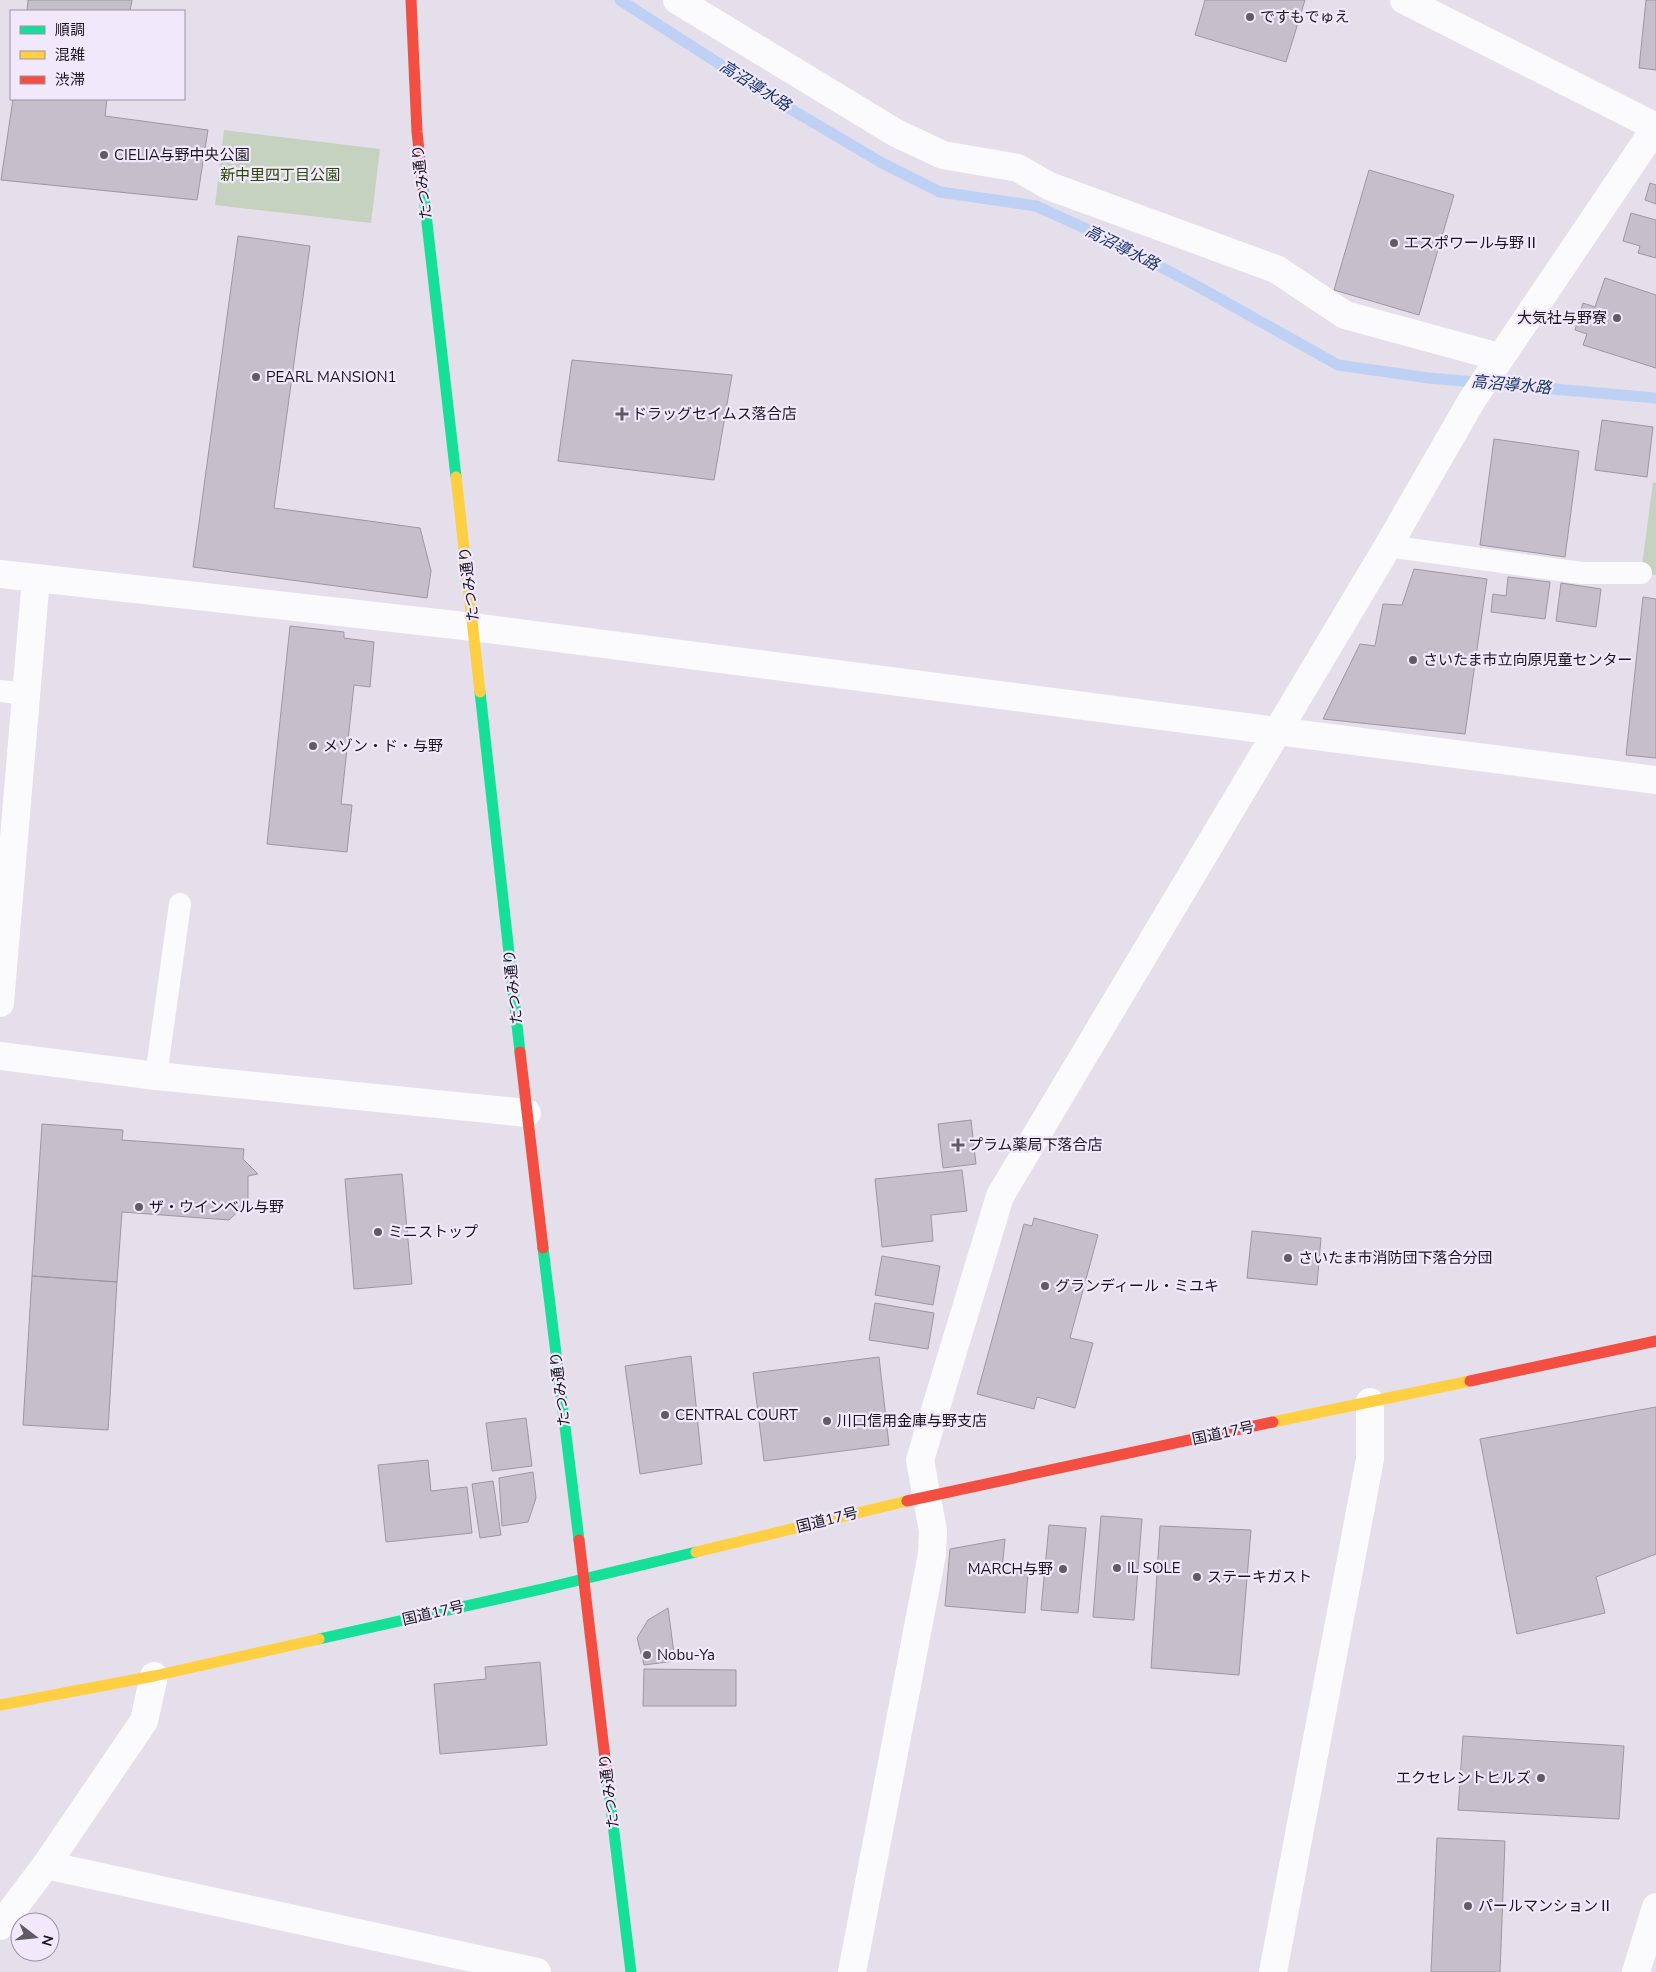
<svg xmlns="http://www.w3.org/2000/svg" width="1656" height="1972" viewBox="0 0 1656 1972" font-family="'Nunito Sans','Noto Sans JP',sans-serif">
  <rect width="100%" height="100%" fill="#e4dfea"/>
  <path fill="#c6d2c0" d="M224,130L380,149L371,223L215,205Z
    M1653,482L1656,483V575L1641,573Z"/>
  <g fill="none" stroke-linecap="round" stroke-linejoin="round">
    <path stroke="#bed0f4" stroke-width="11" d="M620,0L777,101L882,163L940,192L1036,206L1102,236L1197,286L1338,365L1429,378L1656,398"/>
  </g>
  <path fill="#c5bfcc" stroke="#9b98a0" d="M28,0H132L130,11H27Z
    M1205,0H1305L1286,62L1195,35Z
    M1646,0H1656V70L1639,68Z
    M13,99H107L105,116L208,130L197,200L1,180Z
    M1369,170L1454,195L1419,315L1334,290Z
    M1650,183L1656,185V204L1645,200Z
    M1631,213L1656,220V258L1638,253L1640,246L1623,241Z
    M238,236L310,246L274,508L420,528L431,571L427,598L193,567Z
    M1605,278L1656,295V368L1583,345L1587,334L1575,330L1583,303L1595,307Z
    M572,360L732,375L714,480L558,461Z
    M1602,420L1653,427L1647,477L1595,470Z
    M1494,439L1579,451L1565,557L1480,545Z
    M1414,569L1487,579L1465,734L1323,719L1360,644L1375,646L1383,604L1402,605Z
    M1508,577L1550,582L1545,619L1491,612L1493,594L1506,596Z
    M1561,583L1601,589L1596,627L1556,621Z
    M1643,597L1656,599V758L1626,755Z
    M290,626L344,632V638L374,642L370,687L354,685L341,804L352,805L347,852L267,844Z
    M971,1120L976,1164L943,1168L938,1124Z
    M42,1124L123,1130L122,1140L244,1149L243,1159L258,1174L248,1176V1202L229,1220L122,1212L117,1282L32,1276Z
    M962,1170L967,1211L931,1215L933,1241L882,1247L875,1179Z
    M402,1174L412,1284L354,1289L345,1179Z
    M1034,1218L1098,1235L1070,1338L1093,1343L1075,1408L1037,1397L1034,1409L977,1394L1024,1224L1032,1226Z
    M1252,1231L1321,1238L1317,1285L1247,1278Z
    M882,1256L940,1266L933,1305L875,1295Z
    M32,1276L117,1282L108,1430L23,1425Z
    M875,1303L934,1313L928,1349L869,1340Z
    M691,1356L702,1464L640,1474L625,1366Z
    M879,1357L889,1445L764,1461L753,1373Z
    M1656,1407V1554L1596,1577L1605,1613L1517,1634L1480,1439Z
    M526,1418L532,1466L492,1471L486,1423Z
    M428,1460L431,1491L467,1487L472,1533L386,1542L378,1465Z
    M533,1472L536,1498L528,1522L502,1526L499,1478Z
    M493,1481L501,1535L480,1538L472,1484Z
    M1101,1516L1142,1519L1134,1620L1093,1617Z
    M1049,1525L1086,1528L1078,1613L1041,1610Z
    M1160,1526L1251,1530L1239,1675L1151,1668Z
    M1005,1539L1002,1570L1028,1572L1025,1613L945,1606L950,1549Z
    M668,1608L675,1661L644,1665L637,1638L648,1620Z
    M540,1662L547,1745L440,1754L434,1684L486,1679L485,1667Z
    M644,1669L736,1670V1706H643Z
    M1463,1736L1624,1746L1619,1819L1458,1810Z
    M1437,1838L1505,1841L1500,1972H1431Z"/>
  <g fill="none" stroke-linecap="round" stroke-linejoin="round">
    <path stroke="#fbfafc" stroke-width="22" d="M1388,546L1581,573H1641
      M0,691L26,694
      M156,1076L180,904"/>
    <path stroke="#fbfafc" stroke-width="28" d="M677,0L896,133L943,155L1018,168L1049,186L1276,269L1345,315L1499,357
      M0,574L473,627L1656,780
      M0,1003L36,578
      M0,1056L156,1076L527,1113
      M46,1865L537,1972
      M0,1926L46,1865L144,1721L154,1676
      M852,1972L932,1554L933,1531L920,1460L1000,1196L1388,546L1472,400L1656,127L1404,0
      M1273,1972L1370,1459V1402
      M1636,1972L1656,1907"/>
    <path stroke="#16e098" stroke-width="11" d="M423,188L456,477
      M480,692L520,1052
      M543,1248L579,1540
      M319,1639L542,1589L696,1552
      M607,1775L631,1972"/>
    <path stroke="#ffcf43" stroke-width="11" d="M456,477L480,692
      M1273,1422L1470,1381
      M696,1552L907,1501
      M0,1705L154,1676L319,1639"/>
    <path stroke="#f24e42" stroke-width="11" d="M411,0L417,132L423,188
      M520,1052L543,1248
      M1470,1381L1656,1341
      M907,1501L1273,1422
      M579,1540L607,1775"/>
  </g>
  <g fill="#605c64" stroke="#f1e8fc" stroke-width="2">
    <circle cx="1250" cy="17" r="5"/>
    <circle cx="104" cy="155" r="5"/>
    <circle cx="1394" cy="243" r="5"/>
    <circle cx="1617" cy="318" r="5"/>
    <circle cx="256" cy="377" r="5"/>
    <path d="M619.5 406.5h5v5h5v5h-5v5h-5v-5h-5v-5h5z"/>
    <circle cx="1413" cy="660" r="5"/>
    <circle cx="313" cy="746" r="5"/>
    <path d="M955.5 1137.5h5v5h5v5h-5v5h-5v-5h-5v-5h5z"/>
    <circle cx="139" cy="1207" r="5"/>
    <circle cx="378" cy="1232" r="5"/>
    <circle cx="1288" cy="1258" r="5"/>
    <circle cx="1045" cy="1286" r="5"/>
    <circle cx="665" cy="1415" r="5"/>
    <circle cx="827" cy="1421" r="5"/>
    <circle cx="1117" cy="1568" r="5"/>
    <circle cx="1063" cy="1569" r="5"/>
    <circle cx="1197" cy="1577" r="5"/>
    <circle cx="647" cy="1655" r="5"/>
    <circle cx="1541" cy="1778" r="5"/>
    <circle cx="1468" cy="1906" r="5"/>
  </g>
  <g text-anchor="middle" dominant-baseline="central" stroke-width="4.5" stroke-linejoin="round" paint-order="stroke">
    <g font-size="15" fill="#19151c" stroke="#f1e8fc" text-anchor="start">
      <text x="1260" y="17">ですもでゅえ</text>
      <text x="114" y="155">CIELIA与野中央公園</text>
      <text x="1404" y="243">エスポワール与野Ⅱ</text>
      <text x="1607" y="318" text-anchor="end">大気社与野寮</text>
      <text x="266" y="377">PEARL MANSION1</text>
      <text x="632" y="414">ドラッグセイムス落合店</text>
      <text x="1423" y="660">さいたま市立向原児童センター</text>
      <text x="323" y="746">メゾン・ド・与野</text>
      <text x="968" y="1145">プラム薬局下落合店</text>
      <text x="149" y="1207">ザ・ウインベル与野</text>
      <text x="388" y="1232">ミニストップ</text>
      <text x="1298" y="1258">さいたま市消防団下落合分団</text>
      <text x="1055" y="1286">グランディール・ミユキ</text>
      <text x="675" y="1415">CENTRAL COURT</text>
      <text x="837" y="1421">川口信用金庫与野支店</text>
      <text x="1127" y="1568">IL SOLE</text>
      <text x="1053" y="1569" text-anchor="end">MARCH与野</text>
      <text x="1207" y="1577">ステーキガスト</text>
      <text x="657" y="1655">Nobu-Ya</text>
      <text x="1531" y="1778" text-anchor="end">エクセレントヒルズ</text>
      <text x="1478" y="1906">パールマンションⅡ</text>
    </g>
    <g font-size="15" fill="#274900" stroke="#f1e8fc">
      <text x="280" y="175">新中里四丁目公園</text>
    </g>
    <g font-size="15" fill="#19151c" stroke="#f1e8fc">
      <text transform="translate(422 182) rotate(-97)">たつみ通り</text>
      <text transform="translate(469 584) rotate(-97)">たつみ通り</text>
      <text transform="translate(513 987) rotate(-96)">たつみ通り</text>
      <text transform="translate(560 1389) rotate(-97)">たつみ通り</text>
      <text transform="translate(1223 1433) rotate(-12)">国道17号</text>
      <text transform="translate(827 1520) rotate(-14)">国道17号</text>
      <text transform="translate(433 1613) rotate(-13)">国道17号</text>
      <text transform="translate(609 1791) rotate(-97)">たつみ通り</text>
    </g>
    <g font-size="16" font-style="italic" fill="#14336a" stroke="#f1e8fc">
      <text transform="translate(755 86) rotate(32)">高沼導水路</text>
      <text transform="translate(1122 248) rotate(27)">高沼導水路</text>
      <text transform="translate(1511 385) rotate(5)">高沼導水路</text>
    </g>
  </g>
  <rect x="10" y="10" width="175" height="90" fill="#f1e8fc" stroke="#9b94a2"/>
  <rect x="20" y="26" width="25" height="8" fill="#16e098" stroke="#9b94a2"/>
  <text x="55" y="35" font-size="15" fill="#19151c">順調</text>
  <rect x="20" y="51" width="25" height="8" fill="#ffcf43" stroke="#9b94a2"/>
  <text x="55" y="60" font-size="15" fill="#19151c">混雑</text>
  <rect x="20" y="76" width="25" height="8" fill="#f24e42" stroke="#9b94a2"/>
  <text x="55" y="85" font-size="15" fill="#19151c">渋滞</text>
  <g transform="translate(35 1937) rotate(106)"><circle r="24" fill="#f1e8fc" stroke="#9b94a2"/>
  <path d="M0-4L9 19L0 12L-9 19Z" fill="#605c64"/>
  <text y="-8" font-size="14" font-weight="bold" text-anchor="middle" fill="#19151c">N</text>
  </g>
</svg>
